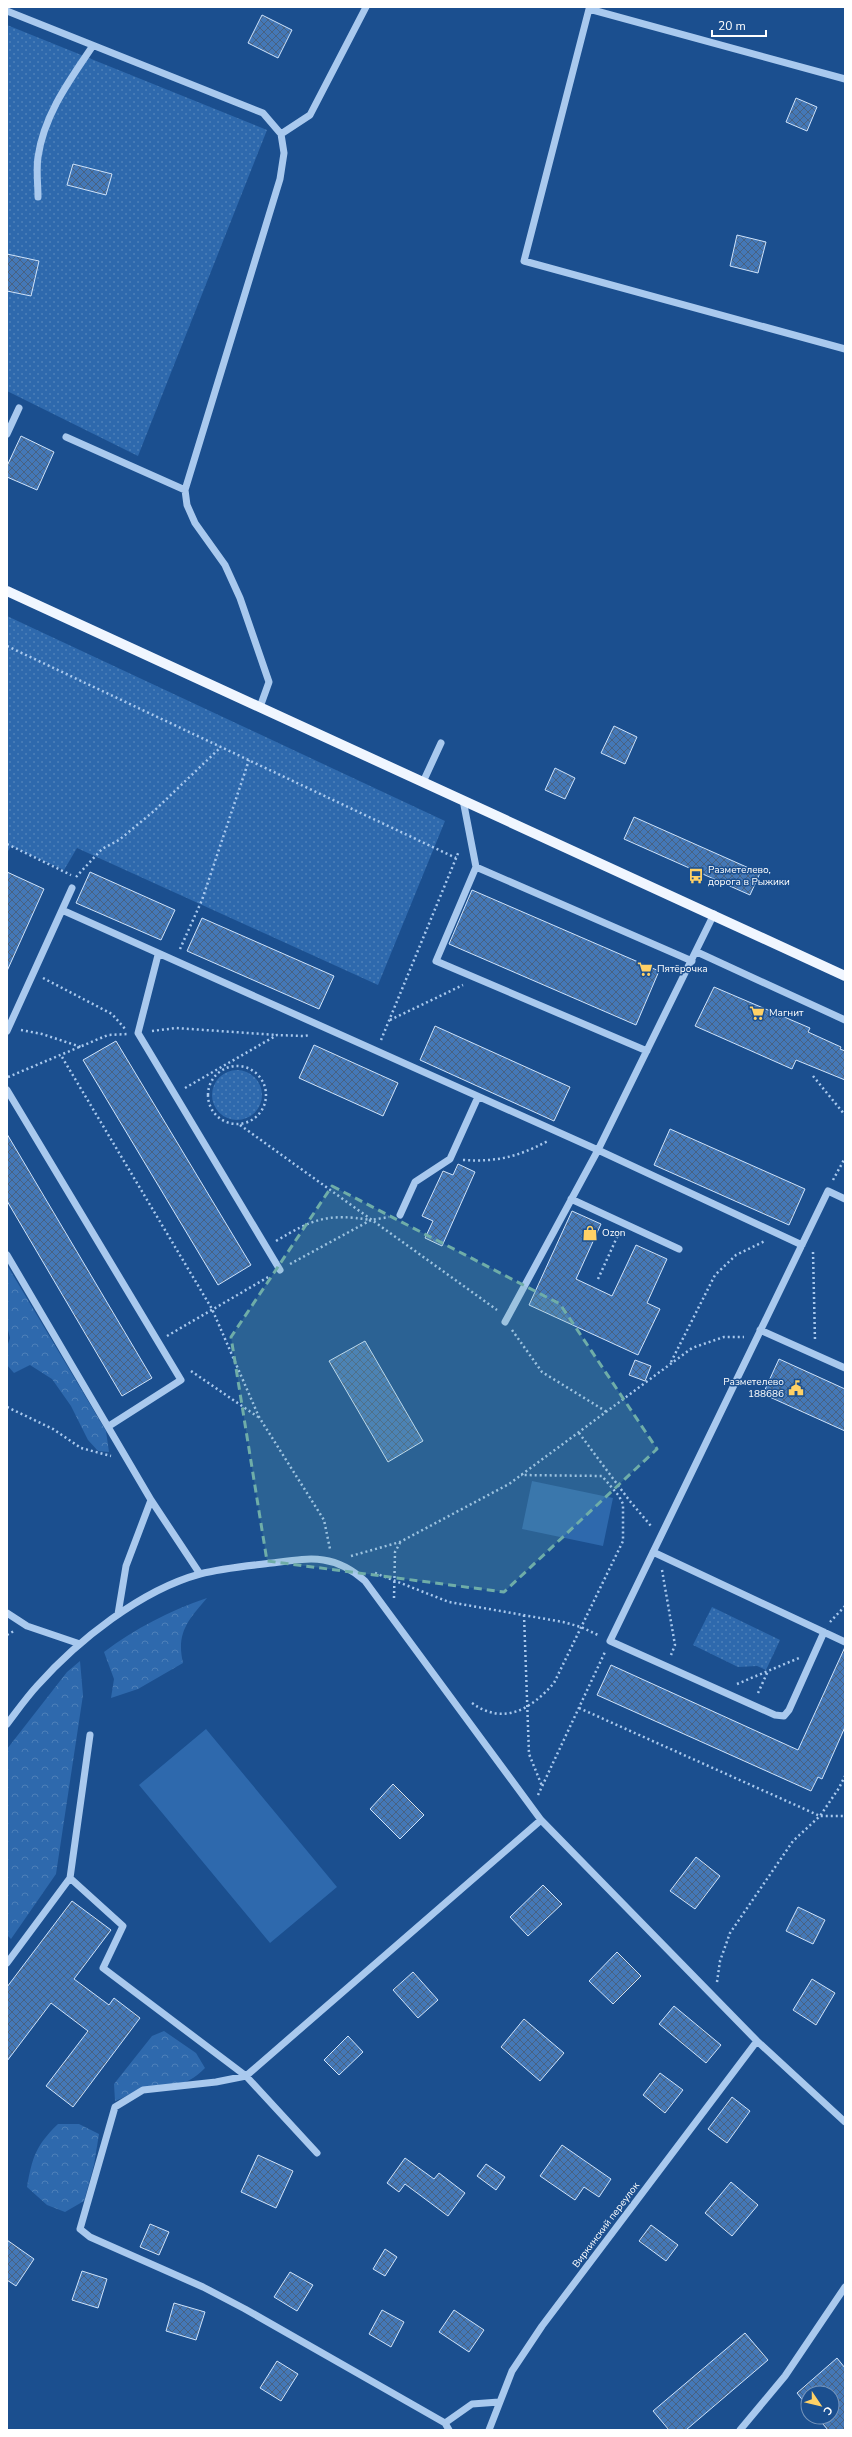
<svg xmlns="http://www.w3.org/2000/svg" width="852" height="2437" viewBox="0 0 852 2437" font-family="'Nunito Sans',sans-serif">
  <defs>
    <pattern id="green-dots" width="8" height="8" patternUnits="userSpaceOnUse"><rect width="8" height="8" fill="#2e69ad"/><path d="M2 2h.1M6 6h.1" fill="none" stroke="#4d80b9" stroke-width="1.8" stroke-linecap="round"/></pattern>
    <pattern id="forest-crowns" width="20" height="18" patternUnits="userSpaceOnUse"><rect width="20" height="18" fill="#2e69ad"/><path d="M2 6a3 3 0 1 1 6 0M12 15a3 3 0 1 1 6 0" fill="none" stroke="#4d80b9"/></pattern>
    <pattern id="building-cross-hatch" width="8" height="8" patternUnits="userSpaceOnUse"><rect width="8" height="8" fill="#4478b7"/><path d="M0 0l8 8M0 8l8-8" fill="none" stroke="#486282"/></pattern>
  </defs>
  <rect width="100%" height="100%" fill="#1b4f8f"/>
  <path fill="url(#green-dots)" d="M7,25L267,130L138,456L7,391Z
    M7,616L445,821L378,985L77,848L64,870L11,846L7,853Z
    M212 1095a25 25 0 1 1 50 0a25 25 0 1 1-50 0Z
    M712,1607L780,1640L766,1670L757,1666L738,1667L693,1645Z"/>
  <path fill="url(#forest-crowns)" d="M7,1265L106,1431L109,1452L98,1451L88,1440L71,1406L52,1379L30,1365L14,1373L7,1365V1347L10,1338L7,1326Z
    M207,1598C188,1620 176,1633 183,1663L138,1689L111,1698L114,1679L104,1652C136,1628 169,1611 207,1598Z
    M80,1661L83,1695L56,1874L11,1939L7,1935V1749L67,1672Z
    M164,2031L196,2053L205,2068C184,2090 166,2085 139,2091C131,2093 123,2098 115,2101L114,2084L152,2036Z
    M58,2124H79L99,2134L94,2165L84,2201L65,2212L47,2205L27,2187C32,2158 36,2145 58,2124Z"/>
  <path fill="#2e69ad" d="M532,1481L613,1498L603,1546L522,1529Z
    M206,1729L337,1887L270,1943L139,1785Z"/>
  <path fill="url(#building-cross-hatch)" stroke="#cfe3fa" d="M262,15L292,30L278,58L248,43Z
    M796,98L817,107L807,131L786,122Z
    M73,164L112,174L106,195L67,185Z
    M737,235L766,242L758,273L730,266Z
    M7,254L39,261L31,296L7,291Z
    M21,436L54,452L37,490L7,477V466Z
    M614,726L637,737L625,764L601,753Z
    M555,768L575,778L565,799L545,790Z
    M634,817L760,873L750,895L624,839Z
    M7,872L44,889L7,971Z
    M90,872L175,910L161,940L76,903Z
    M472,890L659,971L636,1025L449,944Z
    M202,918L334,976L319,1009L187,951Z
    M714,987L810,1028L808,1032L841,1047L840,1049L845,1051V1080L796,1060L792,1069L695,1026Z
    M435,1026L570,1087L554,1121L420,1060Z
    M116,1041L251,1265L218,1285L83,1060Z
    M314,1045L398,1083L383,1116L299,1078Z
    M670,1129L805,1189L789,1225L654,1165Z
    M7,1134L152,1378L122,1396L7,1201Z
    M458,1164L475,1172L442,1246L425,1238L433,1221L422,1216L443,1171L453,1175Z
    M572,1211L601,1224L576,1279L612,1296L636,1245L667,1259L647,1303L660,1309L638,1355L529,1305Z
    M365,1341L423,1441L388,1462L329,1361Z
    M779,1359L845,1389V1431L763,1394Z
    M635,1360L651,1366L645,1381L629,1375Z
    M845,1647V1727L822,1779L818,1777L811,1791L597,1695L611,1665L798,1750Z
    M393,1784L424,1815L400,1839L370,1809Z
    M696,1857L720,1876L695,1909L670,1891Z
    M543,1885L562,1904L528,1936L510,1917Z
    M72,1901L111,1930L74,1979L109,2005L114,1998L140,2018L73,2107L46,2086L88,2031L51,2003L7,2061V1987Z
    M798,1907L825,1920L813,1944L786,1931Z
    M617,1952L641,1976L613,2004L589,1981Z
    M413,1972L438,2000L418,2018L393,1990Z
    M812,1979L835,1993L816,2025L793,2010Z
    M674,2006L721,2045L706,2063L659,2024Z
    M524,2019L564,2053L540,2081L501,2047Z
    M348,2036L363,2052L339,2075L324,2060Z
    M660,2073L683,2090L665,2113L643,2095Z
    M732,2097L750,2111L727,2143L708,2129Z
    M562,2145L611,2179L599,2197L584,2187L575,2200L540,2176Z
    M258,2155L293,2171L276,2208L241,2192Z
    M405,2158L434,2179L439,2173L465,2193L448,2216L405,2184L399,2192L387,2183Z
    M486,2164L505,2177L496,2190L477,2176Z
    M731,2182L758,2205L732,2236L705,2213Z
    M150,2224L169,2232L159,2255L140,2247Z
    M651,2225L678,2245L666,2261L639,2241Z
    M7,2240L34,2259L16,2286L7,2280Z
    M385,2249L397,2257L385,2276L373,2269Z
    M82,2271L107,2279L98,2308L72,2300Z
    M290,2272L313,2285L297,2311L274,2297Z
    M174,2303L205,2312L196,2340L166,2331Z
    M382,2310L404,2322L391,2347L369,2334Z
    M454,2310L484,2330L469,2352L439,2332Z
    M745,2333L768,2360L686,2430H669L653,2411Z
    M837,2358L845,2368V2430H828L817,2417H832V2393H808V2407L797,2393Z
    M277,2361L298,2374L281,2401L260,2388Z"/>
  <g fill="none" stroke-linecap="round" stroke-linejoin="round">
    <path stroke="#a9c9ee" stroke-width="2.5" stroke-dasharray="2 3" stroke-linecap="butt" d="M7,646L456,858
      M7,844L71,875
      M76,877L102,849L119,840L154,811L221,747
      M180,949L202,900L249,760
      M43,978L112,1014L126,1030
      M390,1020L463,985
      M21,1030L42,1034L81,1047
      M152,1031L176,1028L277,1035
      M381,1040L459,851
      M62,1057L212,1309L259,1417L324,1520L330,1549
      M208 1095a29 29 0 1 1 58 0a29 29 0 1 1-58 0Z
      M813,1076L845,1115
      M8,1077L108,1035L127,1034
      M185,1088L277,1035L304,1036L310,1035
      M240,1125L497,1310
      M463,1160C498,1162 517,1157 548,1141
      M833,1180L845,1158
      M276,1241C313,1219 327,1213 371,1220
      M813,1252L815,1341
      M290,1264L371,1220L389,1217
      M598,1279L618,1235
      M512,1330L542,1372L607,1412
      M167,1336L270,1276
      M671,1362L715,1275L736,1255L765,1241
      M191,1371L258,1417
      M7,1407L53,1429L81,1448L111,1456
      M579,1433L629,1500L651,1526
      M351,1556L400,1542L509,1484L692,1348L724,1337H744
      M662,1570L675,1645L671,1655
      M375,1573L449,1602L563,1622L581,1627L600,1636
      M394,1598L395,1552L400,1543
      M524,1615L529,1754L542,1786
      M830,1622L845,1606
      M7,1635L14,1631
      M737,1684L799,1658
      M758,1693L768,1671
      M472,1703C504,1726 531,1709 554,1683L623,1541V1504L619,1496L602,1476L521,1475
      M579,1708L820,1816L839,1788L845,1776
      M538,1795L605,1652
      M717,1982L720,1961L730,1933L793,1841L820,1816H845"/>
    <path stroke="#a9c9ee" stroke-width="7" d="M7,11L263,113L281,134L284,153L280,179L185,490L187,505L195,523L225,565L240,598L269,682L260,707
      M845,79L589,9L524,261L845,349
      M281,134L310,115L366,7
      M38,197C38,184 36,170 38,157C44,115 69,81 92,47
      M7,434L19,408
      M66,437L185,490
      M423,782L441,743
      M463,800L476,867L692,961
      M476,867L436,961L647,1051
      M62,910L598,1150L802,1245
      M697,952L845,1020
      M158,955L138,1033L280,1270
      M7,1031L72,888
      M7,1090L181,1380L109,1426
      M571,1199L679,1249
      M400,1215L415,1182L450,1159L478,1097
      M7,1255L151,1500L200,1574
      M505,1322L598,1150L714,914
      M760,1330L845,1368
      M653,1552L845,1642
      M7,1613L27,1626L80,1644
      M118,1614L126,1566L151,1500
      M824,1632L789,1710L784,1716L775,1715L610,1641L828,1191L845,1199
      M7,1724C17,1711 26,1698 37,1686C77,1641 141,1590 200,1574C223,1568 248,1566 272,1563C310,1558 334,1553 365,1581L541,1820L757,2041L845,2122
      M70,1878L123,1926L103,1968L246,2076L541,1820
      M7,1963L70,1878L90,1735
      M317,2153L246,2076L216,2082L143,2090L115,2107L80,2229L90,2237L203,2287L245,2309L445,2423L449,2430
      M445,2423L472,2404L499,2402
      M489,2430L512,2371L542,2326L757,2041
      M740,2430L785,2376L845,2287"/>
    <path stroke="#f0f6ff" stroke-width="10" d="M7,591L845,976"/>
  </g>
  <path fill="#6fada8" fill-opacity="0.2" stroke="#6fada8" stroke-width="3" stroke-dasharray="8 5" stroke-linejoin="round" d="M332,1186L560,1304L657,1449L504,1592L267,1561L231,1337Z"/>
  <defs>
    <g id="bus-bare" transform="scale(1.2)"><path d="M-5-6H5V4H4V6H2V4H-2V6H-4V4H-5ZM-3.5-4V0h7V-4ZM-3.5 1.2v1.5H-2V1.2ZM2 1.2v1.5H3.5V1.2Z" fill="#ffd166" stroke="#1b4f8f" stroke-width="2.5" paint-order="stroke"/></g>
    <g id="supermarket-bare" transform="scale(1.2)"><path d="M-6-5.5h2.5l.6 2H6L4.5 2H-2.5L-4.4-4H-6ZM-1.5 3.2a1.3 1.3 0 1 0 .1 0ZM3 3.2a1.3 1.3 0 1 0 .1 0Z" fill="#ffd166" stroke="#1b4f8f" stroke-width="2.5" paint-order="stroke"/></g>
    <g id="shop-bare" transform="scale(1.2)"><path d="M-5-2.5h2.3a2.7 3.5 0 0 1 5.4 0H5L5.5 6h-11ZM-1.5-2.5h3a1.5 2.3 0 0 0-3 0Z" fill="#ffd166" stroke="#1b4f8f" stroke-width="2.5" paint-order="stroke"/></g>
    <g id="civic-bare" transform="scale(1.2)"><path d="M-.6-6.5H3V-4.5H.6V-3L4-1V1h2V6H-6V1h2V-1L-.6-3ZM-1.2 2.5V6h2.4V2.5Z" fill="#ffd166" stroke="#1b4f8f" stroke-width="2.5" paint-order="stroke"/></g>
  </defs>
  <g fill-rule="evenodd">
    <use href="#bus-bare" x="696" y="876"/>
    <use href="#supermarket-bare" x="645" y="969"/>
    <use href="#supermarket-bare" x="757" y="1013"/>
    <use href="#shop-bare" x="590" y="1233"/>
    <use href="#civic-bare" x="796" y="1388"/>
  </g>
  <g text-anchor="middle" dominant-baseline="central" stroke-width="3" stroke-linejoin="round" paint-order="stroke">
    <g font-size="10" fill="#fff" stroke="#1b4f8f" text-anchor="start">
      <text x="708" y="870">Разметелево,<tspan x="708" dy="12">дорога в Рыжики</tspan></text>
      <text x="657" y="969">Пятёрочка</text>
      <text x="769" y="1013">Магнит</text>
      <text x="602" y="1233">Ozon</text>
      <text x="784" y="1382" text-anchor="end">Разметелево<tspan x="784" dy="12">188686</tspan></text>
    </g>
    <g font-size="10" fill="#fff" stroke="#1b4f8f">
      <text transform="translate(606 2225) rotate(-53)">Виркинский переулок</text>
    </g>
  </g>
  <rect width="852" height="2437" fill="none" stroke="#ffffff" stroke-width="16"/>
  <g transform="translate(820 2405) rotate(125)"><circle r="19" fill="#1b4f8f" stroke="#7695bc"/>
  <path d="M0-3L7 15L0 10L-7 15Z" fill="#ffd166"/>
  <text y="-6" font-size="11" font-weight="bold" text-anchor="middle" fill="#ffffff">С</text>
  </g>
  <path d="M712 30v6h54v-6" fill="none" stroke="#ffffff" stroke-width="2"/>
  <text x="718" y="30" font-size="12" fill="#ffffff" stroke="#1b4f8f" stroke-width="3" paint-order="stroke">20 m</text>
</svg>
